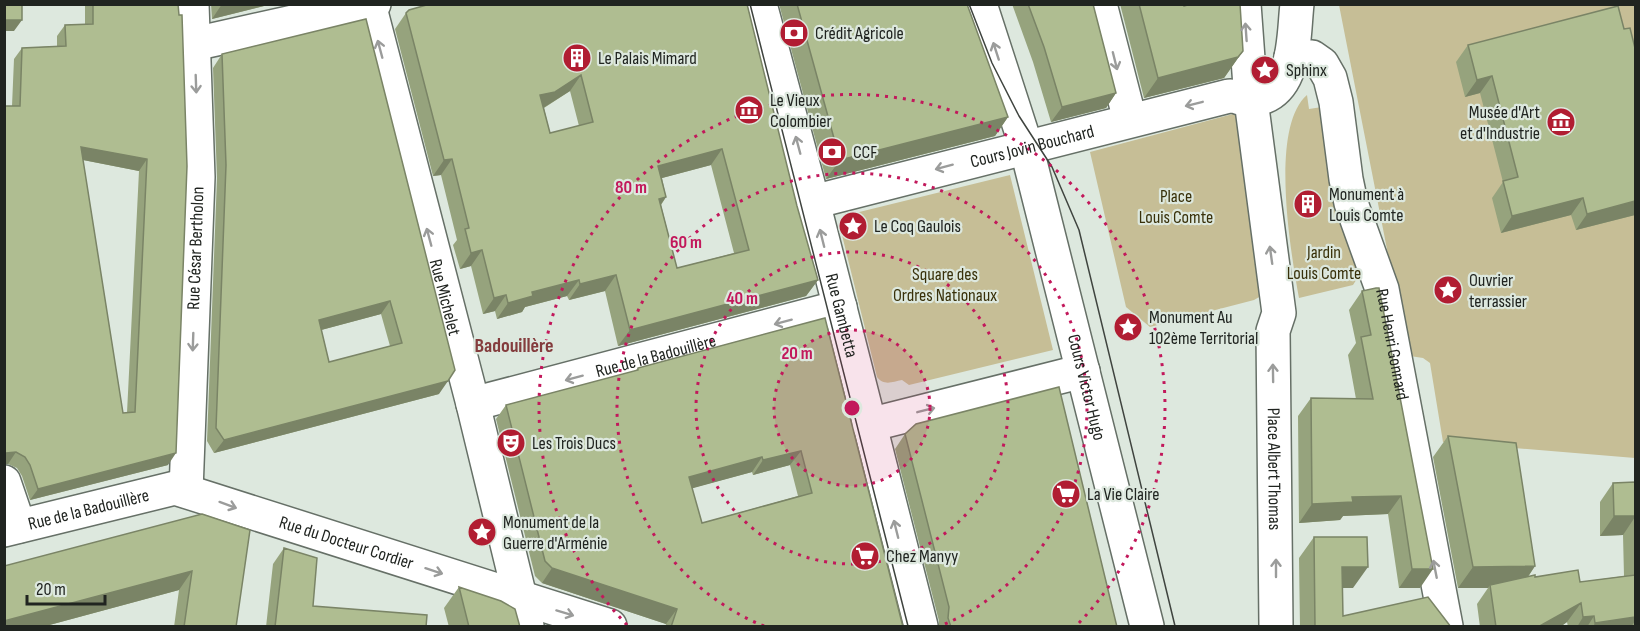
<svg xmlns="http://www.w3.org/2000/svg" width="1640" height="631" viewBox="0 0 1640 631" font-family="'Sofia Sans Condensed',sans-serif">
  <rect width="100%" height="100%" fill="#dde8de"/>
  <path fill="#c6be96" d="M1339,5H1635V458L1443,442L1430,363L1423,358L1410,356L1407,351Z
    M1307,95L1309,109L1322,107L1327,170L1333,199L1360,274L1353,285L1299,298C1291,254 1269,128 1307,95Z
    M1233,114L1237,116L1261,296L1254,300L1150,327L1126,307L1090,152Z
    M1010,175L1053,350L909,385L902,380C892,382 884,386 877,377L840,227V219L847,215Z"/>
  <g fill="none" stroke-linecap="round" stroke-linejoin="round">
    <g stroke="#667067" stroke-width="36">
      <g id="minor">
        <path id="s1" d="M369,4L473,404L527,626"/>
        <path id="s2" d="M760,4L813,202L921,626"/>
        <path id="s3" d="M980,4L1026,146L1147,626"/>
        <path d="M1100,4L1130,120"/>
        <path id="s4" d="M1244,4L1251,100L1279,313L1273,331L1276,626"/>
        <path d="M194,44L374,4"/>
        <path id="s5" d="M1291,57H1312L1322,64L1330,78L1336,102L1346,179L1351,203L1382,289L1446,626"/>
        <path id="s6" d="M813,202L1229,96C1237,95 1243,101 1251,100C1297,95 1293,39 1297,4"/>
        <path id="s7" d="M473,404L840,307"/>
        <path d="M869,425L1083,371"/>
        <path d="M4,482L19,526"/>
        <path id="s8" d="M186,491L198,177L192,4"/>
        <path id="s9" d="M4,530L175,488L610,626"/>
      </g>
    </g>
    <use href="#minor" stroke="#fff" stroke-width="33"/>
    <path stroke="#3f443f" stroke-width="1.5" d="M750,4L908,626
      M969,4L992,63L1019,116L1052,167L1079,230L1175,626"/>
  </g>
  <path fill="#96a37d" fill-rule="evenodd" d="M85,4H178L168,465L30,500L22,476L17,468L8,464H4V106H12L14,59L22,48L57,46V36L65,25L85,24ZM83,160L139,171L127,413H123Z
    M211,4H272L212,19Z
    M747,4L797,206L818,280L806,296L618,346L605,291L569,300L567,296L525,307L522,312L497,319L495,311L483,314L471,266L460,269L453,245L457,240L441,175L433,176L395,29L406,13ZM570,91L579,126L550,133L544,108ZM711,165L734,253L677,268L661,205L666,197L662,178Z
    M779,4H967L1008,117L995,136L826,179Z
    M1012,4H1093L1116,93L1106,108L1051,122L1033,62Z
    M1120,4H1240L1243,51L1224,78L1144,98Z
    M366,19L439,394L214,453L207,441L217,178L213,68L222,54ZM381,314L390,346L329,362L321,330Z
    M1468,45L1635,215L1576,230L1571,215L1501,233L1492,198L1503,182L1480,93L1465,97L1456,62Z
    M1376,288L1420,588H1399L1388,514L1343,516L1340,520L1299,523L1298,416L1311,398L1356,399L1348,355L1356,343L1349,310L1362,291Z
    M825,318L903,627H665L666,624L542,583L535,576L496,419L506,405L635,371L638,368ZM790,465L798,496L702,523L692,488L752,472L753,475Z
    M905,434L1117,627H939V621L895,449Z
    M1448,436L1535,566L1528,577L1580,582L1624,576L1623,535L1600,536V502L1613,483L1635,482V627H1568L1567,622L1560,627H1480L1477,604L1488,588H1458L1433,457Z
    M202,514L236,627H174L179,590L42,627H4Z
    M1314,537L1353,588H1342L1343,616L1451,627H1300L1299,558Z
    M284,548L313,606L426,627H266L273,564Z
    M459,587L520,627H449L444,608Z"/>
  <path fill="#7a8466" d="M222,4H272L212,19Z
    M4,20H22L14,31H4Z
    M1243,51L1224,78L1144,98L1158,78Z
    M581,75L570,91L543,108L540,95Z
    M1492,76L1480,93L1465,97L1477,80Z
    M1116,93L1106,108L1051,122L1062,107Z
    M1008,117L995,136L826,179L840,160Z
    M81,147L147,159L139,171L73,158Z
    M722,149L711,165L647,182L658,166Z
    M452,159L441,175L433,176L444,160Z
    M666,197L655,213L659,199Z
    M1583,198L1571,215L1501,233L1512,216Z
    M1635,201V215L1576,230L1587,214Z
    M482,250L471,266L460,269L471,253Z
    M616,275L605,291L569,300L580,284Z
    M579,280L567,296L525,307L522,312L497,319L508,303L532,292Z
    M818,280L806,296L618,346L630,330Z
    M506,295L495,311L483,314L494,298Z
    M390,301L381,314L310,333L319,320Z
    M448,381L439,394L214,453L224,440Z
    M801,451L790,465L753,475L763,460Z
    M16,452L8,464H4V454L6,453Z
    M176,453L168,465L30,500L38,489Z
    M762,457L752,472L679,492L689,477Z
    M1401,496L1388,514L1343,516L1340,520L1299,523L1312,504L1352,497Z
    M1614,516H1635V517L1623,535L1600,536Z
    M1535,566L1520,588L1490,585L1488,588H1458L1473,567Z
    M1342,567H1368L1353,588H1327Z
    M552,568L677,609L666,624L542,583Z
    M1412,569H1433L1420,588H1399Z
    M192,571L179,590L42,627H4V621Z
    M1581,603L1567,622L1560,627H1538Z
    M1594,616L1587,627H1577L1583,617Z
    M1635,617V621L1631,627H1593L1595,623Z"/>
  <path fill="#afbd91" stroke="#7a8466" stroke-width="1.5" fill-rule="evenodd" d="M4,4H22V20H4Z
    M93,4H178L179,15H182L187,166L176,453L38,489L30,465L25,457L16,452L6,453L4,454V106H20L22,48L66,46L65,25L93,24ZM81,147L147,159L135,412L123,413Z
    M430,4H747L797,206L818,280L630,330L616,275L580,284L579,280L532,292L533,296L508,303L506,295L494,298L482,250L471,253L465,229L469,228L452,159L444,160L406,13L409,10ZM581,75L593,122L550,133L540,95L555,92ZM722,149L749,250L677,268L659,199L666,197L658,166Z
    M797,4H967L1008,117L840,160Z
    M1028,4H1093L1116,93L1062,107L1044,47Z
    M1139,4H1183L1184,6L1191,4H1240L1243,51L1238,57L1158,78Z
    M1618,6L1624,29L1630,28L1635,48V201L1587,214L1583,198L1512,216L1503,181L1518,177L1492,76L1477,80L1468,45Z
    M366,19L455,370L448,381L224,440L216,428L226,165L222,54ZM390,301L402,343L329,362L319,320Z
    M1376,288H1379L1433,569H1412L1401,496L1352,497L1353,502L1312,504L1311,398L1373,399L1361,337L1371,335L1362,291Z
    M825,318L903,627H671L677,609L552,568L545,561L506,405L638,370V368ZM801,451L812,493L702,523L689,477L762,457L763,460Z
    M1059,387L1117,627H951L948,618L949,607L905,434L916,424Z
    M1448,436L1516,443L1535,566L1473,567Z
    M1635,482V516H1614L1613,483Z
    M202,514L250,530L236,627H184L192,571L4,621V566Z
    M1314,537H1367L1368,567H1342L1343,616L1428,597L1451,627H1315Z
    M284,548L317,558L313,606L427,615L426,627H275Z
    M1578,570L1580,582L1635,575V617L1595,623L1594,616L1583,617L1581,603L1538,627H1496L1490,585L1535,575V577Z
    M459,587L501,601L515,609L520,627H469Z"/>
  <defs><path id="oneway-shaft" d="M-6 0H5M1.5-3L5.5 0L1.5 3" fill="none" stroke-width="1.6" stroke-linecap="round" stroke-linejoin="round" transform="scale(1.5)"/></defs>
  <g stroke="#9b9c9b">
    <use href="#oneway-shaft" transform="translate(1246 32) rotate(-94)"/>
    <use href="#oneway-shaft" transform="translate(380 49) rotate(-105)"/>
    <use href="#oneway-shaft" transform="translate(996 51) rotate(-108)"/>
    <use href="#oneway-shaft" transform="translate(1115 61) rotate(76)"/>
    <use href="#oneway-shaft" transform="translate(196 84) rotate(88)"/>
    <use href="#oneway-shaft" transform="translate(1194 104) rotate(166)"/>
    <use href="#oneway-shaft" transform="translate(798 145) rotate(-105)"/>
    <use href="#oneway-shaft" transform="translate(944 167) rotate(165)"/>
    <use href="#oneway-shaft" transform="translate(429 237) rotate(-105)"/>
    <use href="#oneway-shaft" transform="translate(822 238) rotate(-104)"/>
    <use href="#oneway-shaft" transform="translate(1271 255) rotate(-98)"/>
    <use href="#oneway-shaft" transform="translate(783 322) rotate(165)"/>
    <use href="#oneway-shaft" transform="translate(193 342) rotate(92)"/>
    <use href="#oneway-shaft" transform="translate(1273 373) rotate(-91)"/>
    <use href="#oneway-shaft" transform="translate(574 378) rotate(165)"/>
    <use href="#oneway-shaft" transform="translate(926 410) rotate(-14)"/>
    <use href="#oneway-shaft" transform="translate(228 505) rotate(20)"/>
    <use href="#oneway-shaft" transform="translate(896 529) rotate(-104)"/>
    <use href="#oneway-shaft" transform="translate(1276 568) rotate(-90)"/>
    <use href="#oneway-shaft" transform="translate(1435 569) rotate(-101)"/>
    <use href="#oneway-shaft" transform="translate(434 571) rotate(18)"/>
    <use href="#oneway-shaft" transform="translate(565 613) rotate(17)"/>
  </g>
  <circle cx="852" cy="408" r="78" fill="#c2185b" fill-opacity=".12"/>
  <g fill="none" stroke="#c2185b" stroke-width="3" stroke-dasharray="3 6">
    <circle cx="852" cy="408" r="78"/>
    <circle cx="852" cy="408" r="156"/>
    <path d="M764 626A235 235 0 1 1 940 626"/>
    <path d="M627 625A313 313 0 1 1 1077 625"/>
  </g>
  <defs>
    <g id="bank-disc" transform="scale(1.5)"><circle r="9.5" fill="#b11d32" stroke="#dde8de"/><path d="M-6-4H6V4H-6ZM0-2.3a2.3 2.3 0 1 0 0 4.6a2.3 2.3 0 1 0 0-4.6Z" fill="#fff"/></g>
    <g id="building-disc" transform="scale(1.5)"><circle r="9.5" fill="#b11d32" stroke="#dde8de"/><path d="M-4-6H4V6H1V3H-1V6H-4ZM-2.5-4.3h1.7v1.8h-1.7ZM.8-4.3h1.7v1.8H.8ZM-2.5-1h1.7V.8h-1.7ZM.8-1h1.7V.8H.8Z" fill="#fff"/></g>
    <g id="sight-disc" transform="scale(1.5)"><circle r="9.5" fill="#b11d32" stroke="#dde8de"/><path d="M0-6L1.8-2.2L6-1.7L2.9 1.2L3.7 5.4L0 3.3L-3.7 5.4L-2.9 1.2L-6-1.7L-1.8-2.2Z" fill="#fff"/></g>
    <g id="museum-disc" transform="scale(1.5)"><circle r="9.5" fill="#b11d32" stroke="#dde8de"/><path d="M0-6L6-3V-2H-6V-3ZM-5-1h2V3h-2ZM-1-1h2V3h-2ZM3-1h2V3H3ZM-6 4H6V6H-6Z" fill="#fff"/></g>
    <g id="theatre-disc" transform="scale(1.5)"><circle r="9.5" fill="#b11d32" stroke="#dde8de"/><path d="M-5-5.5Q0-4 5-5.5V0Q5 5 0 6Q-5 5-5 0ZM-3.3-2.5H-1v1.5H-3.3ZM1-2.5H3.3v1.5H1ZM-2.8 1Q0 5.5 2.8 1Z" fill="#fff"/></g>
    <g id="supermarket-disc" transform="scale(1.5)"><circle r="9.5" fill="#b11d32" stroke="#dde8de"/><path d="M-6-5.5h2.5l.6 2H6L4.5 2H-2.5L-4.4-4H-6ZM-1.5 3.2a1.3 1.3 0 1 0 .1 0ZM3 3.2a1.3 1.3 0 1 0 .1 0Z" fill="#fff"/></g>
  </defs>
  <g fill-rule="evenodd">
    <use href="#bank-disc" x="794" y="33"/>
    <use href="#building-disc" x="577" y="58"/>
    <use href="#sight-disc" x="1265" y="70"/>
    <use href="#museum-disc" x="749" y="110"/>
    <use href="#museum-disc" x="1561" y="122"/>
    <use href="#bank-disc" x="832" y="152"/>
    <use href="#building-disc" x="1308" y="204"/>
    <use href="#sight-disc" x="853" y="226"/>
    <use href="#sight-disc" x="1448" y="290"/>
    <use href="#sight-disc" x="1128" y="327"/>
    <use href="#theatre-disc" x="511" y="443"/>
    <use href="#supermarket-disc" x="1066" y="494"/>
    <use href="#sight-disc" x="482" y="532"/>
    <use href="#supermarket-disc" x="865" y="556"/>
  </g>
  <g text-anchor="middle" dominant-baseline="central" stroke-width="4.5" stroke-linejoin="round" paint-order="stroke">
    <g font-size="18" fill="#202420" stroke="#dde8de" text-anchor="start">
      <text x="815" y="33">Crédit Agricole</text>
      <text x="598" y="58">Le Palais Mimard</text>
      <text x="1286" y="70">Sphinx</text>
      <text x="770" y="100">Le Vieux<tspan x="770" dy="21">Colombier</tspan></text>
      <text x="1540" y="112" text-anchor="end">Musée d'Art<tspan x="1540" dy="21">et d'Industrie</tspan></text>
      <text x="853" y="152">CCF</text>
      <text x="1329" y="194">Monument à<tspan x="1329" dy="21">Louis Comte</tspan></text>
      <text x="874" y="226">Le Coq Gaulois</text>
      <text x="1469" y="280">Ouvrier<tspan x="1469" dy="21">terrassier</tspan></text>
      <text x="1149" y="317">Monument Au<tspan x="1149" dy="21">102ème Territorial</tspan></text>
      <text x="532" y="443">Les Trois Ducs</text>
      <text x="1087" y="494">La Vie Claire</text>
      <text x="503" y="522">Monument de la<tspan x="503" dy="21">Guerre d'Arménie</tspan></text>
      <text x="886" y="556">Chez Manyy</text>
    </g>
    <g font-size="18" fill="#202420" stroke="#dde8de">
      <text stroke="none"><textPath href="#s6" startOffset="226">Cours Jovin Bouchard</textPath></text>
      <text stroke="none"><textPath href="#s8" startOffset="243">Rue César Bertholon</textPath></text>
      <text stroke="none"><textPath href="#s1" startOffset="303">Rue Michelet</textPath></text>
      <text stroke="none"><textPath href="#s2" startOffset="322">Rue Gambetta</textPath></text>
      <text stroke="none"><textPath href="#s5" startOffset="324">Rue Henri Gonnard</textPath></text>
      <text stroke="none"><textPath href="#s7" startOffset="189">Rue de la Badouillère</textPath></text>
      <text stroke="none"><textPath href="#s3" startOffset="398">Cours Victor Hugo</textPath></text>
      <text stroke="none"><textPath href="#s4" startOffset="468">Place Albert Thomas</textPath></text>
      <text stroke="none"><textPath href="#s9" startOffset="87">Rue de la Badouillère</textPath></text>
      <text stroke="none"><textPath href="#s9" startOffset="356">Rue du Docteur Cordier</textPath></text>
    </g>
    <g font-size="18" fill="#383009" stroke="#dde8de">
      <text x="1176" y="196">Place<tspan x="1176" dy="21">Louis Comte</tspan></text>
      <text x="1324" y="252">Jardin<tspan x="1324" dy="21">Louis Comte</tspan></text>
      <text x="945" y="274">Square des<tspan x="945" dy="21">Ordres Nationaux</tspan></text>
    </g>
    <g font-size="20" font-weight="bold" fill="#843c3d" stroke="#dde8de">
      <text x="514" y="346">Badouillère</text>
    </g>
  </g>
  <circle cx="852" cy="408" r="9" fill="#c2185b" stroke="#dde8de" stroke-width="3"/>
  <g font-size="18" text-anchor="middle" font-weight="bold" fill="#c2185b" stroke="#dde8de" stroke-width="4.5" stroke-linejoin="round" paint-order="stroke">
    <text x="631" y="193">80 m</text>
    <text x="686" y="248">60 m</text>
    <text x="742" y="304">40 m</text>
    <text x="797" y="359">20 m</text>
  </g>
  <rect width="1640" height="631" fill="none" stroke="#202420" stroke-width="12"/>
  <path d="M27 595v9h78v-9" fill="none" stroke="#202420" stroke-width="3"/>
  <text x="36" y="595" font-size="18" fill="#202420" stroke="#dde8de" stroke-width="4.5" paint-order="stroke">20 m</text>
</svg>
